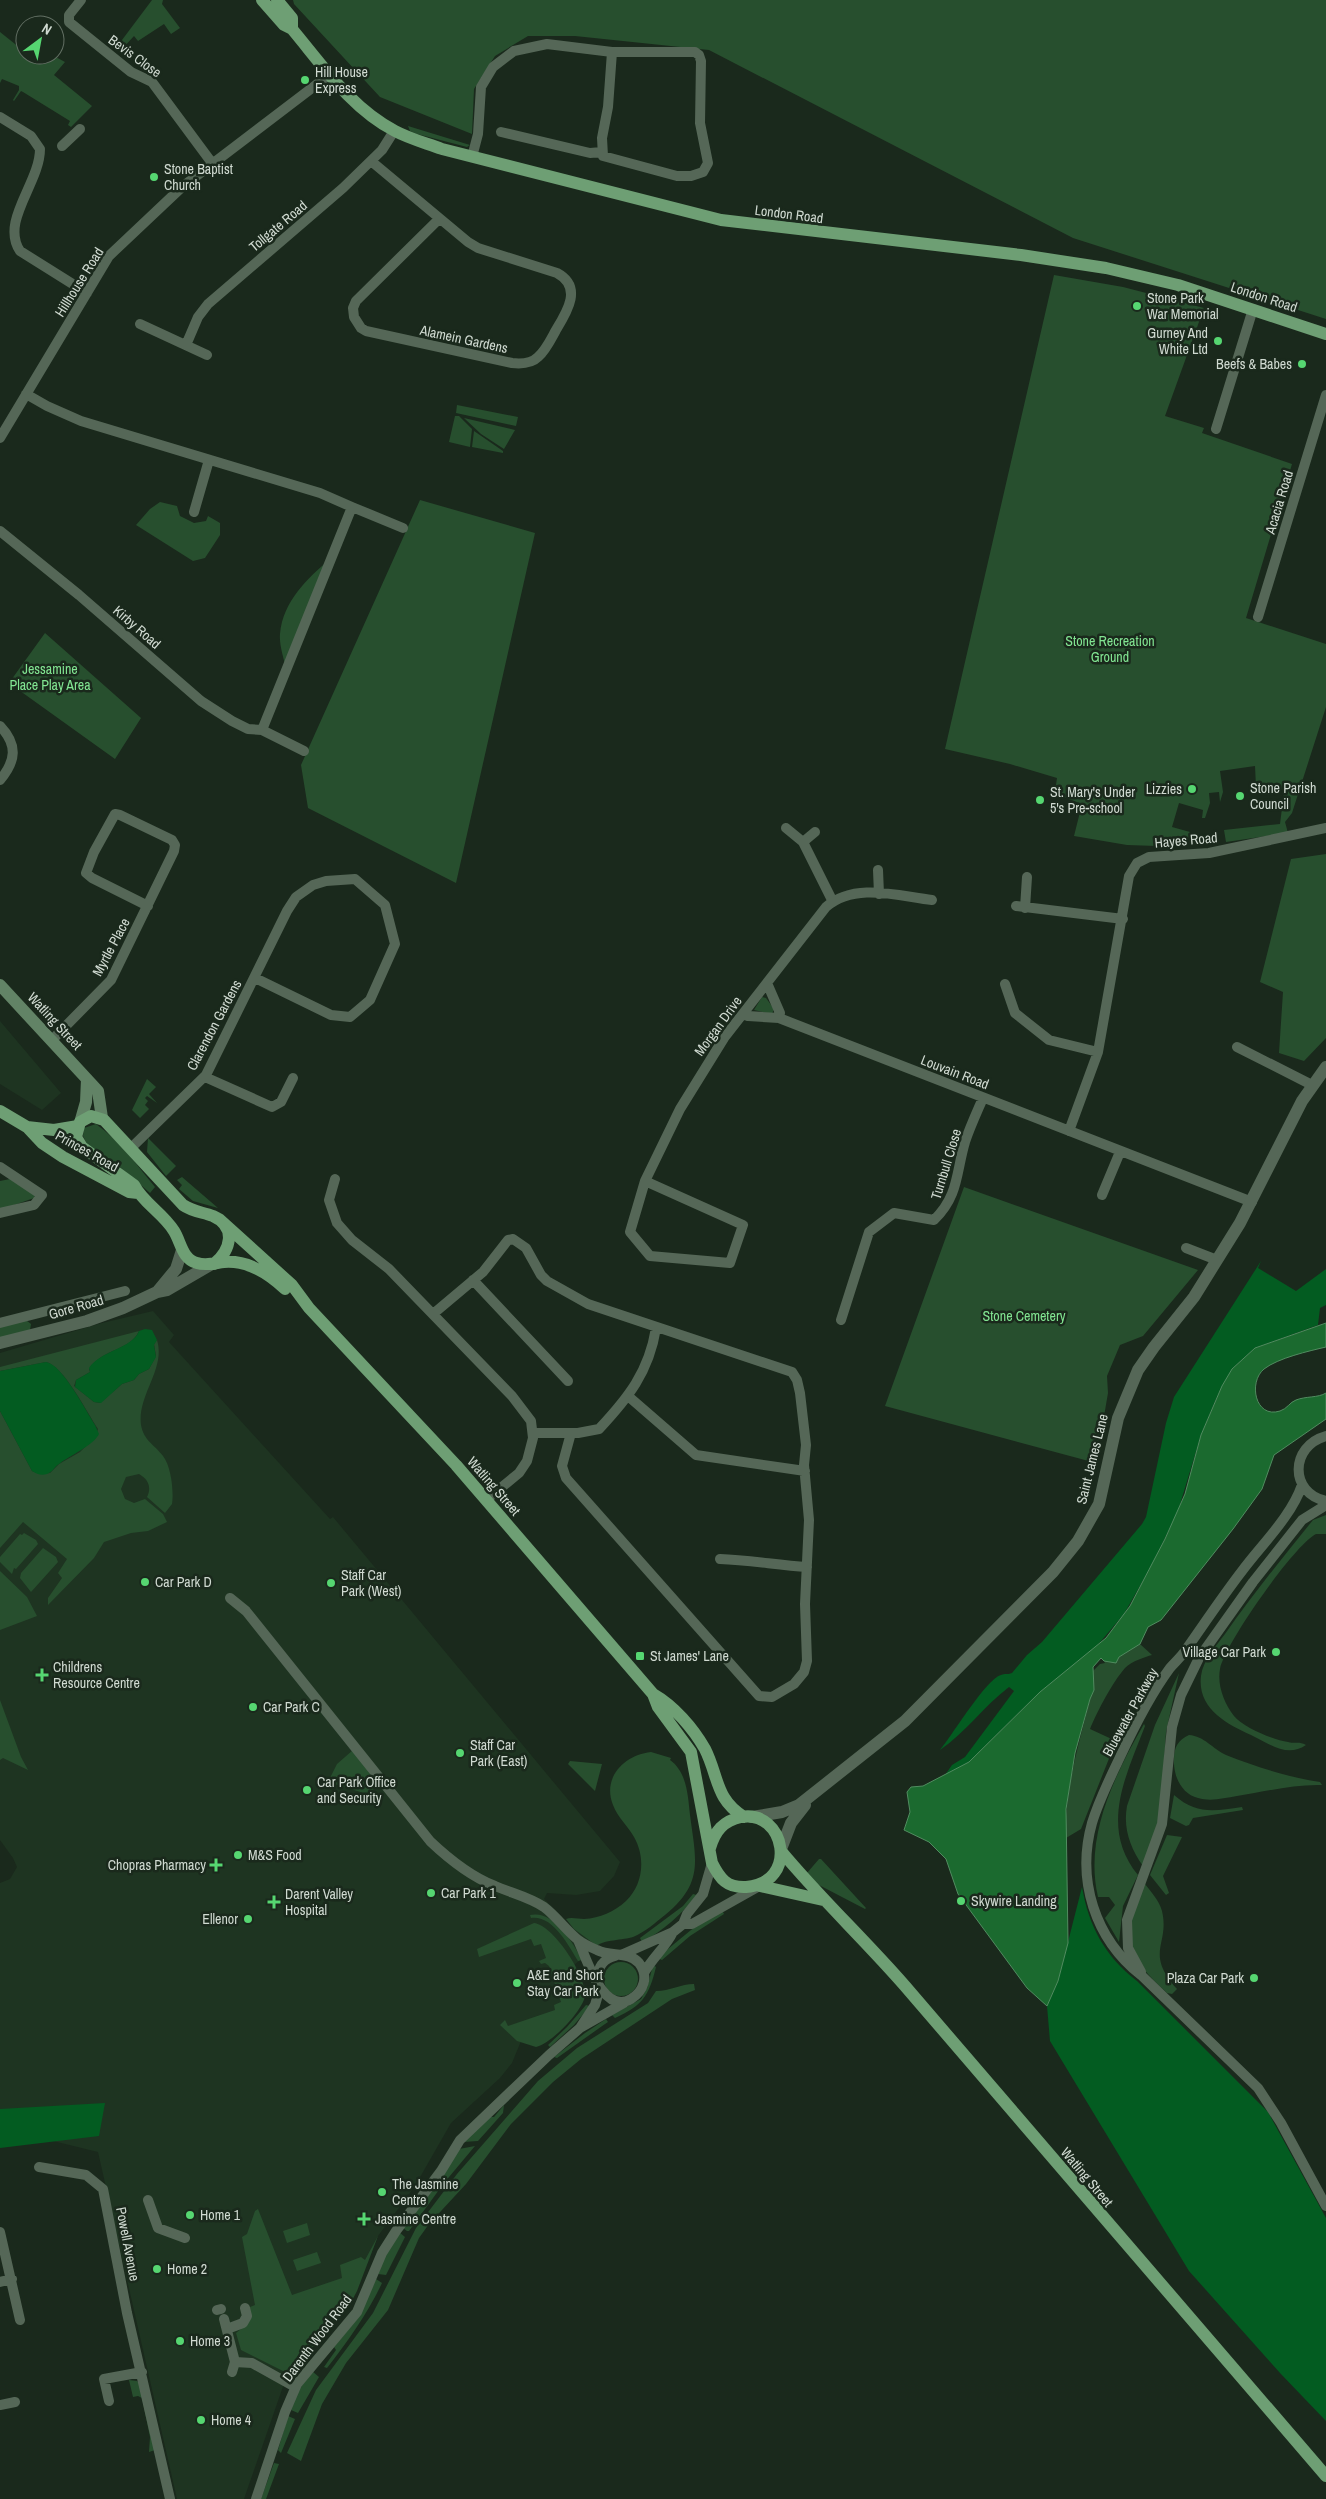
<svg xmlns="http://www.w3.org/2000/svg" width="1326" height="2499" viewBox="0 0 1326 2499" font-family="'Archivo Narrow',sans-serif">
  <rect width="100%" height="100%" fill="#1a291c"/>
  <path fill="#1e3421" d="M0,1021L61,1093L42,1110L0,1084Z
    M153,1311L174,1335L169,1342L330,1519L333,1517L620,1862L614,1876L600,1891L576,1895L547,1893L544,1899L574,1929L597,1946L574,1965L579,1973V1996L521,2041L512,2063L500,2078L451,2123L415,2186L378,2236L355,2293L288,2372L244,2499H177L98,2152L0,2128V1883L10,1879L17,1867L13,1858L0,1840V1353L102,1323Z"/>
  <path fill="#274f2e" d="M152,0H163L162,4L180,28L171,34L164,24L138,41L134,36L122,49L119,44Z
    M293,0H1326V319L1073,238L709,50L575,36H528L495,56L474,89L472,134L380,97L294,4Z
    M0,32L25,52V55L32,58L35,55H52L65,62L54,75L92,106L71,127L68,125L70,121L23,92L21,91L14,101L13,100L19,90V86L2,79L0,83Z
    M408,126L470,145L467,147L417,134L410,131Z
    M1054,275L1123,287L1204,308L1165,416L1204,428L1202,433L1292,464L1246,618L1326,644V707L1292,813L1285,822L1288,833L1226,842L1224,830L1280,824L1284,792L1278,785L1256,787L1255,766L1220,771L1223,792L1220,802L1219,792L1209,793L1210,803L1205,818H1202L1203,810L1179,803L1172,827L1190,832L1186,847L1127,845L1074,836L1082,804L1063,797L1056,785L1057,778L1010,764L945,749Z
    M457,405L518,417L516,426L456,413Z
    M455,416H459L472,429L470,447L449,442Z
    M464,418L515,430L504,449L481,434Z
    M474,431L503,451V453L472,447Z
    M420,500L535,533L456,883L308,808L301,765Z
    M160,502L177,506L180,516L194,523L206,521L208,516L220,523V535L205,558L193,561L136,525L150,509Z
    M331,558L286,669C284,659 279,645 280,634C283,601 307,579 331,558Z
    M45,633L141,718L115,759L9,683Z
    M1326,854V1038L1304,1061L1279,1053L1283,992L1260,982L1291,859Z
    M762,997L766,998L774,1009L772,1014L754,1010Z
    M147,1079L156,1087L149,1094L157,1103L147,1096L145,1098L148,1101L145,1105L149,1109L140,1118L132,1110Z
    M96,1124C119,1140 137,1165 155,1187L150,1193L120,1167L88,1146L83,1136L84,1128Z
    M148,1138L176,1166L166,1176L147,1152Z
    M182,1177L218,1208L193,1201L179,1189L182,1185L177,1180Z
    M10,1179L35,1195L34,1198L0,1210V1181Z
    M964,1187L1198,1270L1143,1336L1120,1345L1107,1376L1108,1393L1096,1463L885,1406Z
    M26,1320L31,1324L30,1330L0,1338V1327Z
    M139,1331C130,1351 103,1348 89,1369L90,1372L76,1380L74,1386L94,1402L100,1403L122,1384L134,1380L139,1374L149,1369L156,1356L154,1344L157,1340C166,1369 137,1395 141,1425C144,1441 154,1444 163,1456C171,1466 174,1491 172,1504L165,1513L147,1497C152,1487 148,1479 139,1474L126,1477L121,1489L125,1499L134,1503L145,1499L163,1514L167,1522L148,1531L131,1533L104,1542L94,1558L48,1605V1598L62,1578L58,1573L67,1559L23,1522L0,1548V1411L32,1471L40,1474L50,1473L59,1464L80,1452L90,1442L95,1439L98,1429C88,1414 63,1365 46,1362L0,1371V1367Z
    M1326,1515V1534H1316C1295,1544 1224,1645 1220,1669C1217,1685 1224,1703 1234,1716C1243,1727 1273,1740 1288,1742C1296,1744 1299,1741 1306,1745C1287,1758 1270,1744 1251,1735C1226,1724 1197,1708 1201,1676C1203,1660 1216,1646 1225,1634C1253,1594 1283,1557 1313,1520Z
    M24,1533L36,1540L38,1544L16,1569L14,1568L12,1574L0,1562V1557L20,1534L22,1535Z
    M43,1548L56,1557L58,1562L31,1592L20,1578L21,1573Z
    M0,1571L27,1597L37,1616L0,1630Z
    M1140,1644L1152,1655C1145,1657 1132,1661 1125,1668C1112,1683 1098,1710 1090,1729L1116,1741L1081,1829L1066,1838C1064,1789 1079,1745 1090,1699L1094,1690L1093,1671L1100,1664L1105,1663L1104,1661L1116,1662L1119,1657Z
    M1179,1673L1166,1732L1161,1813L1143,1866C1130,1848 1123,1828 1127,1806L1155,1725Z
    M0,1700L21,1757L28,1770L3,1758L0,1760Z
    M1144,1724L1145,1726C1126,1776 1099,1827 1138,1875L1123,1906L1119,1942L1105,1918L1115,1905L1109,1897H1098C1084,1837 1114,1776 1144,1724Z
    M1189,1735C1204,1736 1213,1749 1226,1755C1257,1767 1287,1777 1320,1782L1322,1785C1294,1784 1264,1792 1237,1796C1224,1798 1211,1802 1198,1798C1181,1794 1173,1775 1174,1759C1174,1747 1178,1740 1189,1735Z
    M353,1750L376,1782V1787L367,1794L328,1782L337,1764Z
    M651,1752L671,1758L670,1760C687,1772 688,1796 690,1815C696,1861 704,1883 665,1915C655,1923 645,1932 633,1937C624,1940 602,1940 597,1946L574,1929L566,1919C571,1917 578,1919 584,1919C600,1918 614,1912 626,1901C643,1885 646,1858 634,1837C628,1826 618,1818 613,1805C602,1778 624,1755 651,1752Z
    M570,1761L602,1764L595,1791L568,1764Z
    M1174,1795C1197,1815 1214,1811 1242,1807L1243,1810L1193,1818L1189,1825L1186,1826L1170,1818Z
    M1167,1835L1182,1837L1163,1876L1169,1893L1166,1895L1150,1875Z
    M819,1859H821L866,1908L865,1909L817,1884L807,1873Z
    M1145,1884C1151,1892 1159,1900 1162,1911C1170,1945 1144,1952 1177,1989L1172,1994L1167,1993C1149,1976 1127,1956 1129,1928C1130,1914 1140,1897 1145,1884Z
    M693,1894L697,1895C682,1914 663,1931 642,1942L640,1938L683,1906Z
    M722,1910L724,1914L690,1936L662,1960L657,1958L691,1930Z
    M530,1915C554,1910 572,1941 582,1960L578,1961C568,1945 553,1915 531,1918Z
    M534,1923C553,1925 586,1975 585,1995C584,2010 551,2044 536,2047L517,2041L500,2025L505,2020L508,2026L555,2010L554,2005L561,2002L549,1966L545,1963L541,1964L539,1961L546,1958L541,1944L534,1946L531,1939L479,1957L477,1949Z
    M604 1979a17 17 0 1 1 34 0a17 17 0 1 1-34 0Z
    M653,1965L656,1967C649,1996 642,2006 615,2018L612,2015L641,1999L647,1988Z
    M694,1984L695,1990L672,1999L581,2059L553,2082L511,2124L466,2184L429,2224L419,2238L388,2310L346,2363L322,2404L301,2461L287,2453L316,2390L373,2313L416,2228L457,2174L538,2081L577,2048L648,2003L656,1991C670,1991 681,1984 694,1984Z
    M586,2005L590,2006L574,2025L550,2047L548,2045L567,2027Z
    M606,2019L608,2022L605,2024L557,2058L554,2057L585,2033Z
    M504,2105L503,2113L478,2141L463,2142L487,2117H494Z
    M475,2146L444,2183L409,2231H407L403,2228L459,2149Z
    M258,2209L292,2295L342,2278L340,2265L361,2257L365,2260L378,2236L357,2291L348,2308L289,2374L241,2350L236,2333L247,2324L250,2307L255,2305L242,2237L247,2234L255,2211Z
    M307,2223L310,2235L287,2243L283,2231Z
    M399,2232L405,2237L386,2275L378,2274L384,2258Z
    M317,2252L321,2263L297,2271L293,2260Z
    M376,2279L382,2283C368,2313 348,2341 327,2368L324,2367L336,2350L334,2347L360,2315Z
    M312,2371L319,2377L298,2413L291,2410L298,2391Z
    M129,2380L137,2381L140,2384L155,2450L149,2452L150,2437L142,2398L138,2396L133,2397Z
    M288,2416L295,2419L281,2453L278,2450Z
    M274,2463L279,2464L266,2499H261Z"/>
  <path fill="#035c21" d="M1261,1261L1258,1268L1296,1291L1326,1269V1305L1320,1308L1318,1325L1255,1348L1232,1369L1216,1399L1201,1435L1178,1511L1153,1563L1124,1614L1096,1647L1040,1692L969,1762L945,1775L952,1765L965,1757L1014,1691L1009,1687C984,1706 966,1732 940,1750C952,1736 986,1679 1001,1675C1005,1673 1007,1675 1012,1673L1027,1655L1042,1642L1142,1524L1146,1517L1166,1423L1174,1397Z
    M145,1329L152,1330L157,1340L154,1345L156,1357L149,1369L139,1374L134,1380L122,1384L101,1403L94,1402L75,1387L76,1380L90,1372L89,1368C101,1350 132,1349 139,1331Z
    M46,1362C62,1364 86,1411 95,1425L99,1434C94,1445 69,1456 59,1464C54,1467 53,1472 47,1474C41,1476 37,1474 32,1471L0,1411V1371Z
    M1082,1887C1089,1927 1105,1956 1137,1981L1268,2112L1326,2218V2421L1280,2373L1189,2271L1050,2041L1047,2006L1058,1981Z
    M105,2103L99,2136L0,2148V2109Z"/>
  <path fill="#1b6a2f" stroke="#518c60" d="M1326,1323V1347C1309,1351 1278,1358 1264,1369C1248,1382 1255,1419 1280,1411C1287,1409 1290,1402 1296,1400C1306,1396 1318,1398 1326,1393V1419L1274,1455L1262,1489L1233,1529L1161,1620L1148,1627L1140,1644L1119,1657L1116,1663L1104,1661L1101,1658L1093,1667L1094,1690L1090,1699L1075,1753L1066,1809L1068,1943L1058,1981L1047,2006L1027,1988L958,1894L946,1859L929,1842L904,1830L910,1812L907,1792L911,1787L923,1786L969,1762L1040,1692L1106,1638L1130,1606L1165,1539L1185,1494L1201,1435L1222,1386L1232,1369L1255,1348Z"/>
  <g fill="none" stroke-linecap="round" stroke-linejoin="round">
    <path stroke="#556757" stroke-width="10" d="M81,0L69,15V22L131,72L152,82L212,163
      M0,117L31,136L40,149C40,183 0,221 20,251L87,293
      M501,132L590,153L602,152
      M62,146L80,129
      M472,157L478,134L481,87L493,67L514,51L547,44L612,52H695L699,55L701,61L700,123L708,163L703,172L691,176H677L603,156L602,138L608,107L612,52
      M371,161L468,242L478,248L557,273C583,287 567,312 556,330C551,339 546,350 538,357C532,363 521,364 512,363L366,331L361,328L354,317L353,308L356,301L439,219
      M140,324L207,355
      M186,345L198,317L208,304L343,188L382,150L394,131
      M1216,429L1253,309
      M0,438L109,256L182,187L329,75
      M352,507L403,528
      M194,512L209,460
      M0,531L79,595L201,701L232,721L248,729L262,730L352,507L320,493L81,421L47,406L26,394
      M1258,617L1326,395
      M0,726C18,745 16,761 0,780
      M262,730L304,751
      M786,828L803,842
      M815,832L803,842L833,902
      M878,870L879,894
      M1016,906L1123,919
      M1025,908L1027,877
      M1005,984L1015,1013L1049,1040L1098,1052
      M743,1014L748,1016L779,1018L780,1013L767,983
      M779,1018L1252,1202
      M52,1040L111,980L174,851L175,845L172,840L120,815L115,814L94,852L86,873L92,878L148,906
      M1237,1047L1312,1085
      M205,1077L272,1107L281,1102L293,1078
      M1069,1131L1098,1052L1129,876L1137,863L1149,857L1209,853L1326,828
      M132,1147L206,1075L287,911L296,897L313,885L326,881L355,879L385,905L395,944L370,1000L350,1017L331,1015L255,978
      M0,1167L42,1195L34,1205L0,1213
      M335,1179L329,1200L337,1223L352,1240L389,1269L512,1396L531,1421L533,1438L527,1461L519,1473L486,1500
      M645,1181L680,1109L724,1038L826,907C855,882 898,896 932,900
      M645,1181L743,1225L730,1263L650,1256L630,1232Z
      M1102,1195L1120,1152
      M1186,1248L1217,1260
      M473,1280L568,1381
      M433,1314L483,1272L508,1240L513,1239L526,1248L541,1275L547,1281L588,1304L792,1372L797,1380L800,1393L806,1445L804,1465L809,1520L805,1604L807,1661L804,1672L794,1684L772,1697L759,1696L566,1478L562,1466L571,1433
      M841,1320L869,1232L894,1213L934,1220C959,1196 956,1172 965,1142C970,1127 977,1112 983,1098
      M0,1323L125,1291
      M628,1396L696,1455L805,1471
      M534,1433H578L599,1429C628,1398 649,1372 656,1328
      M1326,1436C1290,1446 1289,1493 1326,1501
      M1302,1485C1291,1517 1262,1544 1242,1571C1222,1597 1204,1624 1185,1651C1181,1657 1175,1662 1170,1668C1150,1695 1134,1727 1120,1757C1110,1778 1099,1800 1092,1823C1076,1880 1095,1939 1141,1975L1258,2088L1281,2123L1326,2206
      M720,1559C749,1560 777,1565 807,1567
      M230,1598L246,1611L430,1841C450,1860 470,1876 495,1886C511,1893 529,1897 544,1907C556,1916 565,1929 577,1939C582,1943 590,1947 597,1950C610,1957 629,1951 639,1963C649,1976 644,1991 631,1999C603,2016 587,1959 578,1940
      M683,1924H692L756,1888
      M621,1955L673,1932L683,1924L687,1914L703,1894L712,1863
      M1141,1972L1128,1948L1127,1920L1162,1824L1172,1727L1181,1695L1199,1658L1253,1582L1302,1520L1326,1505
      M644,1973C652,1958 666,1947 673,1932
      M598,1980C597,1968 603,1959 615,1956
      M580,2028L595,2005L600,1988
      M39,2167L86,2175L103,2189L127,2313L170,2499
      M148,2200L158,2228L185,2238
      M0,2232L20,2320
      M0,2282L12,2279
      M217,2310L221,2309
      M224,2319L235,2362
      M227,2329L243,2323L247,2316L245,2308
      M232,2372L235,2362L252,2363L295,2387
      M109,2401L104,2379L142,2372
      M0,2405L15,2402
      M256,2499L285,2412L297,2384L357,2312L382,2253L396,2231L441,2171L460,2140L549,2055L580,2028L624,2003"/>
    <path stroke="#556757" stroke-width="12" d="M157,1292L176,1269L182,1250
      M0,1343L87,1321L123,1308L157,1292L167,1290L210,1265
      M752,1817L782,1812L799,1805L905,1721L1053,1572L1078,1541L1099,1504L1118,1418L1138,1370L1154,1347L1194,1297L1240,1223L1302,1101L1326,1067
      M781,1849L791,1823L805,1805"/>
    <path stroke="#628366" stroke-width="12" d="M0,985L98,1091L102,1118
      M80,1123L86,1102L87,1079"/>
    <path stroke="#6e9f74" stroke-width="12" d="M262,0L284,25L292,29C323,66 351,108 395,131C410,139 426,143 442,149L721,220L1021,255L1106,268L1178,285L1326,334
      M277,0L292,18V29
      M0,1111L27,1127L42,1143L63,1157L129,1192L138,1193
      M27,1127L54,1130L78,1126
      M219,1219L292,1285L309,1308L456,1465L653,1694L658,1707L691,1752L712,1863C720,1879 727,1888 746,1887C800,1883 785,1809 741,1817C723,1821 715,1831 710,1848
      M214,1264C231,1250 237,1227 213,1216C203,1212 193,1212 183,1205L104,1120L91,1116L80,1122L76,1137L82,1147L134,1185C143,1203 163,1213 174,1231C181,1242 182,1259 197,1263C206,1266 215,1263 224,1262C248,1260 268,1273 285,1289
      M653,1694C674,1706 693,1728 705,1749C719,1777 715,1799 744,1817
      M781,1851C820,1898 865,1940 905,1986C1045,2150 1185,2314 1326,2476
      M760,1886L823,1900"/>
  </g>
  <g fill="#56d671" stroke="#1a291c" stroke-width="2">
    <circle cx="305" cy="80" r="5"/>
    <circle cx="154" cy="177" r="5"/>
    <circle cx="1137" cy="306" r="5"/>
    <circle cx="1218" cy="341" r="5"/>
    <circle cx="1302" cy="364" r="5"/>
    <circle cx="1192" cy="789" r="5"/>
    <circle cx="1240" cy="796" r="5"/>
    <circle cx="1040" cy="800" r="5"/>
    <circle cx="145" cy="1582" r="5"/>
    <circle cx="331" cy="1583" r="5"/>
    <circle cx="1276" cy="1652" r="5"/>
    <rect x="635" y="1651" width="10" height="10" rx="2.5"/>
    <path d="M39.5 1667.5h5v5h5v5h-5v5h-5v-5h-5v-5h5z"/>
    <circle cx="253" cy="1707" r="5"/>
    <circle cx="460" cy="1753" r="5"/>
    <circle cx="307" cy="1790" r="5"/>
    <circle cx="238" cy="1855" r="5"/>
    <path d="M213.5 1857.5h5v5h5v5h-5v5h-5v-5h-5v-5h5z"/>
    <circle cx="431" cy="1893" r="5"/>
    <circle cx="961" cy="1901" r="5"/>
    <path d="M271.5 1894.5h5v5h5v5h-5v5h-5v-5h-5v-5h5z"/>
    <circle cx="248" cy="1919" r="5"/>
    <circle cx="1254" cy="1978" r="5"/>
    <circle cx="517" cy="1983" r="5"/>
    <circle cx="382" cy="2192" r="5"/>
    <circle cx="190" cy="2215" r="5"/>
    <path d="M361.5 2211.5h5v5h5v5h-5v5h-5v-5h-5v-5h5z"/>
    <circle cx="157" cy="2269" r="5"/>
    <circle cx="180" cy="2341" r="5"/>
    <circle cx="201" cy="2420" r="5"/>
  </g>
  <g text-anchor="middle" dominant-baseline="central" stroke-width="5" stroke-linejoin="round" paint-order="stroke">
    <g font-size="14" fill="#d0dad1" stroke="#1a291c">
      <text transform="translate(135 56) rotate(36)">Bevis Close</text>
      <text transform="translate(789 214) rotate(7)">London Road</text>
      <text transform="translate(278 226) rotate(-40)">Tollgate Road</text>
      <text transform="translate(79 282) rotate(-58)">Hillhouse Road</text>
      <text transform="translate(1264 297) rotate(18)">London Road</text>
      <text transform="translate(464 339) rotate(12)">Alamein Gardens</text>
      <text transform="translate(1279 502) rotate(-73)">Acacia Road</text>
      <text transform="translate(137 627) rotate(41)">Kirby Road</text>
      <text transform="translate(1186 840) rotate(-5)">Hayes Road</text>
      <text transform="translate(111 947) rotate(-62)">Myrtle Place</text>
      <text transform="translate(55 1021) rotate(47)">Watling Street</text>
      <text transform="translate(214 1025) rotate(-62)">Clarendon Gardens</text>
      <text transform="translate(718 1026) rotate(-54)">Morgan Drive</text>
      <text transform="translate(955 1072) rotate(21)">Louvain Road</text>
      <text transform="translate(87 1151) rotate(29)">Princes Road</text>
      <text transform="translate(946 1164) rotate(-73)">Turnbull Close</text>
      <text transform="translate(76 1307) rotate(-16)">Gore Road</text>
      <text transform="translate(1092 1459) rotate(-76)">Saint James Lane</text>
      <text transform="translate(494 1486) rotate(49)">Watling Street</text>
      <text transform="translate(1130 1712) rotate(-61)">Bluewater Parkway</text>
      <text transform="translate(1087 2177) rotate(50)">Watling Street</text>
      <text transform="translate(128 2244) rotate(79)">Powell Avenue</text>
      <text transform="translate(317 2338) rotate(-53)">Darenth Wood Road</text>
    </g>
    <g font-size="14" fill="#d0dad1" stroke="#1a291c" text-anchor="start">
      <text x="315" y="72">Hill House<tspan x="315" dy="16">Express</tspan></text>
      <text x="164" y="169">Stone Baptist<tspan x="164" dy="16">Church</tspan></text>
      <text x="1147" y="298">Stone Park<tspan x="1147" dy="16">War Memorial</tspan></text>
      <text x="1208" y="333" text-anchor="end">Gurney And<tspan x="1208" dy="16">White Ltd</tspan></text>
      <text x="1292" y="364" text-anchor="end">Beefs &amp; Babes</text>
      <text x="1250" y="788">Stone Parish<tspan x="1250" dy="16">Council</tspan></text>
      <text x="1182" y="789" text-anchor="end">Lizzies</text>
      <text x="1050" y="792">St. Mary's Under<tspan x="1050" dy="16">5's Pre-school</tspan></text>
      <text x="341" y="1575">Staff Car<tspan x="341" dy="16">Park (West)</tspan></text>
      <text x="155" y="1582">Car Park D</text>
      <text x="1266" y="1652" text-anchor="end">Village Car Park</text>
      <text x="650" y="1656">St James' Lane</text>
      <text x="53" y="1667">Childrens<tspan x="53" dy="16">Resource Centre</tspan></text>
      <text x="263" y="1707">Car Park C</text>
      <text x="470" y="1745">Staff Car<tspan x="470" dy="16">Park (East)</tspan></text>
      <text x="317" y="1782">Car Park Office<tspan x="317" dy="16">and Security</tspan></text>
      <text x="248" y="1855">M&amp;S Food</text>
      <text x="206" y="1865" text-anchor="end">Chopras Pharmacy</text>
      <text x="441" y="1893">Car Park 1</text>
      <text x="285" y="1894">Darent Valley<tspan x="285" dy="16">Hospital</tspan></text>
      <text x="971" y="1901">Skywire Landing</text>
      <text x="238" y="1919" text-anchor="end">Ellenor</text>
      <text x="527" y="1975">A&amp;E and Short<tspan x="527" dy="16">Stay Car Park</tspan></text>
      <text x="1244" y="1978" text-anchor="end">Plaza Car Park</text>
      <text x="392" y="2184">The Jasmine<tspan x="392" dy="16">Centre</tspan></text>
      <text x="200" y="2215">Home 1</text>
      <text x="375" y="2219">Jasmine Centre</text>
      <text x="167" y="2269">Home 2</text>
      <text x="190" y="2341">Home 3</text>
      <text x="211" y="2420">Home 4</text>
    </g>
    <g font-size="14" fill="#82e592" stroke="#1a291c">
      <text x="1110" y="641">Stone Recreation<tspan x="1110" dy="16">Ground</tspan></text>
      <text x="50" y="669">Jessamine<tspan x="50" dy="16">Place Play Area</tspan></text>
      <text x="1024" y="1316">Stone Cemetery</text>
    </g>
  </g>
  <g transform="translate(40 40) rotate(32)"><circle r="24" fill="#1a291c" stroke="#637064"/>
  <path d="M0-4L9 19L0 12L-9 19Z" fill="#56d671"/>
  <text y="-8" font-size="14" font-weight="bold" text-anchor="middle" fill="#d0dad1">N</text>
  </g>
</svg>
